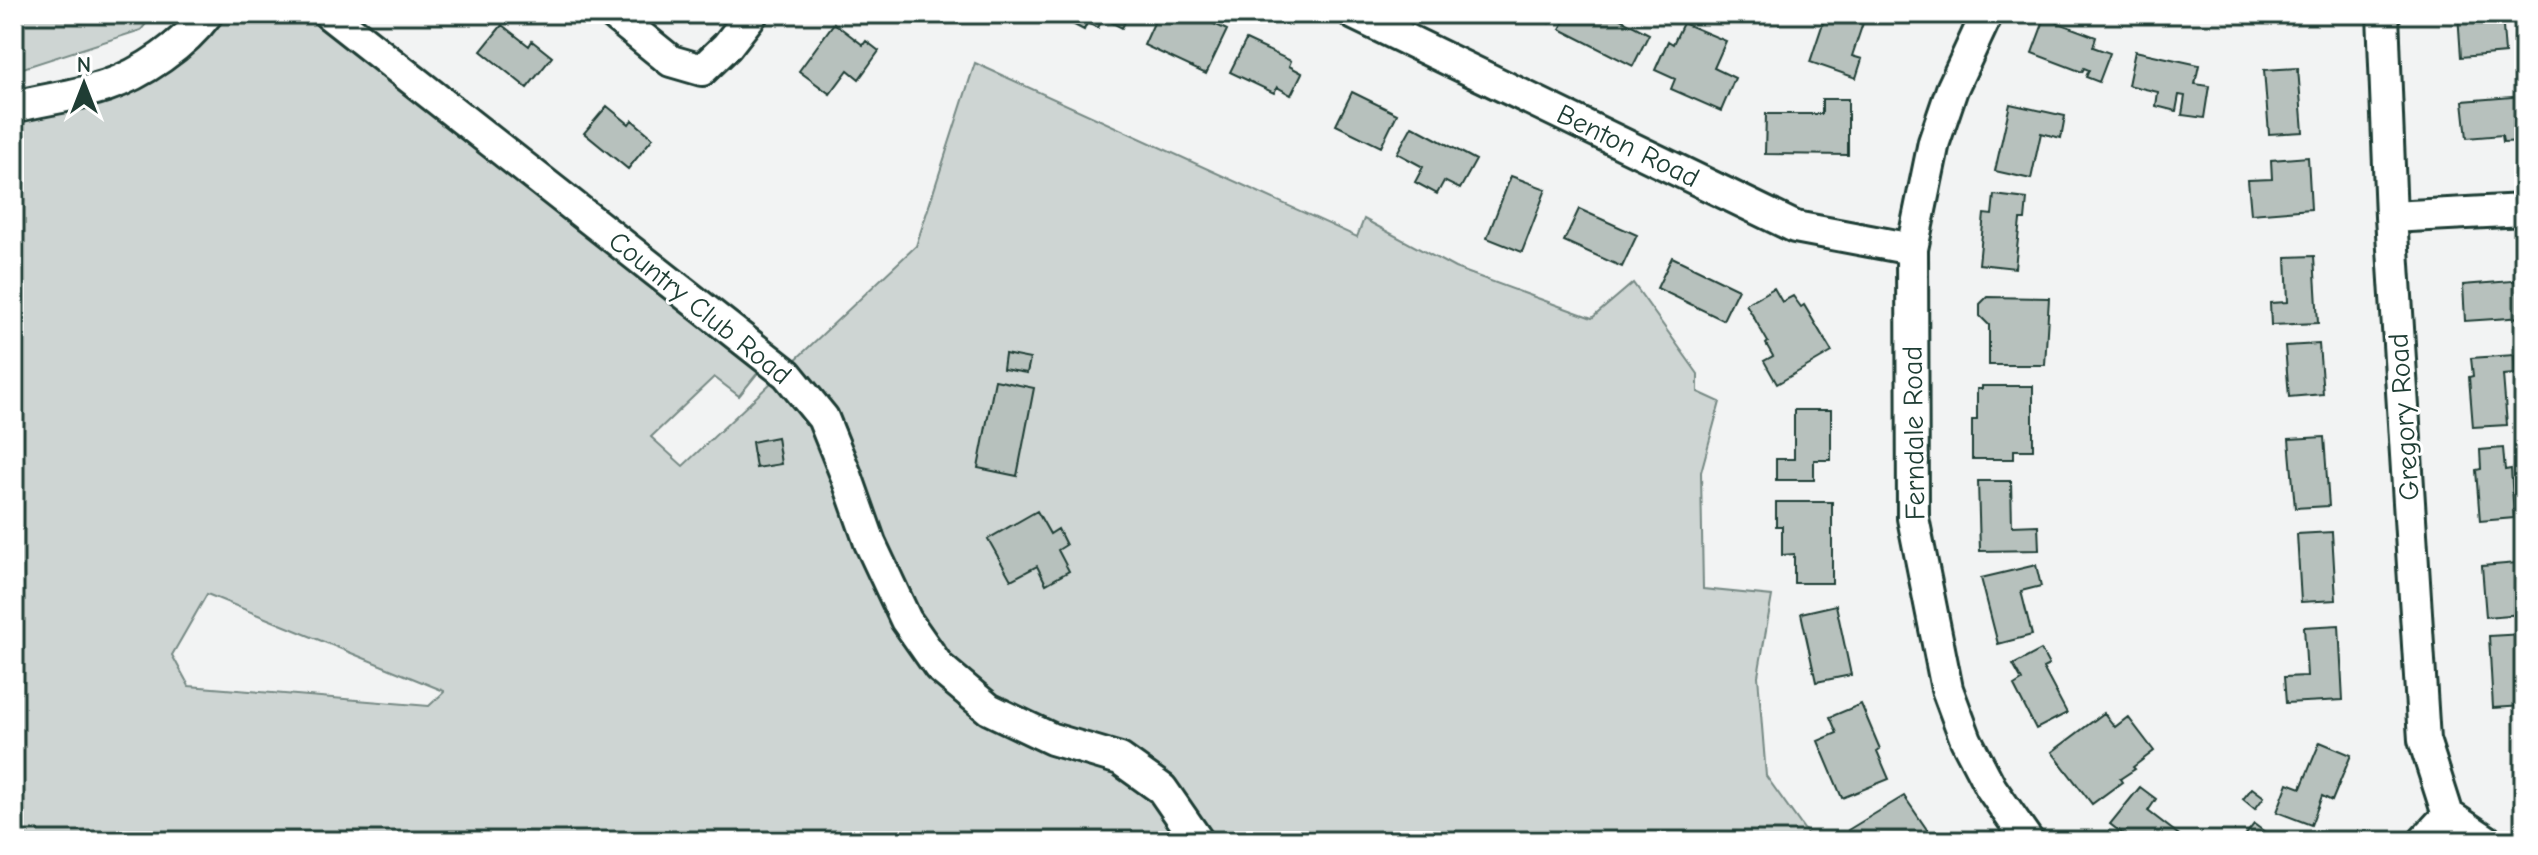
<svg xmlns="http://www.w3.org/2000/svg" width="2538" height="855" viewBox="0 0 2538 855" font-family="'Comic Neue',sans-serif">
  <rect width="100%" height="100%" fill="#f2f3f3"/>
  <filter id="ink" filterUnits="userSpaceOnUse"><feTurbulence type="fractalNoise" baseFrequency=".0125" numOctaves="2"/><feDisplacementMap in="SourceGraphic" scale="16" xChannelSelector="R" yChannelSelector="G"/><feConvolveMatrix kernelMatrix="1 2 1 2 8 2 1 2 1" color-interpolation-filters="sRGB"/></filter>
  <g filter="url(#ink)">
    <path fill="#ced5d3" stroke="#768984" stroke-width="2" fill-rule="evenodd" d="M14,14H154L141,30L14,71Z
      M207,14H328L765,364L739,396L714,377L651,437L683,466L916,246L975,63L1357,237L1364,219L1455,268L1592,318L1633,283L1698,374V392L1720,402L1701,472L1703,589L1772,596L1758,676L1766,776L1806,832L1808,841H14V107L107,86ZM207,594L444,691V692L429,706L189,686L172,655Z"/>
    <path fill="#b7c1bd" stroke="#1f3d34" stroke-width="2" d="M1053,14H1129L1122,28L1103,18L1098,28L1087,23L1084,30Z
      M1158,14H1193L1227,30L1206,74L1144,45Z
      M1516,14H1553L1549,23L1536,16L1532,22Z
      M1568,14H1611L1649,34L1633,66L1560,29Z
      M1826,14H1866L1852,56L1862,59L1856,78L1810,62Z
      M2458,14H2502L2505,53L2461,57Z
      M2045,18L2096,37L2093,47L2110,53L2099,82L2086,77L2089,70L2084,68L2082,72L2032,53Z
      M834,23L863,45L866,41L879,51L859,79L848,70L830,94L799,71Z
      M1683,23L1726,41L1714,68L1735,78L1721,111L1671,89L1675,79L1655,70L1668,41L1673,44Z
      M502,25L529,46L532,41L552,57L527,88L481,51Z
      M1246,40L1291,61L1289,66L1302,73L1291,95L1277,87L1274,93L1230,72Z
      M2135,51L2199,65L2195,84L2209,86L2204,118L2182,115L2185,96L2179,95L2176,111L2156,106L2158,92L2128,85Z
      M2298,68L2303,132L2269,134L2264,70Z
      M1352,92L1397,114L1381,147L1336,125Z
      M2524,96V141L2503,142L2502,135L2467,138L2463,101Z
      M1822,99H1848V155L1765,154L1766,114H1822Z
      M2010,104L2065,116L2061,138L2041,133L2031,179L1995,171Z
      M607,106L629,124L632,120L653,138L628,169L584,133Z
      M1412,126L1476,160L1460,189L1444,181L1437,194L1415,182L1423,167L1397,153Z
      M2308,157L2311,209L2251,214L2248,180L2272,179L2271,160Z
      M1511,176L1546,189L1522,252L1487,238Z
      M1994,195L2027,199L2025,220H2020L2015,268L1979,264L1984,214L1992,215Z
      M1579,209L1637,235L1622,267L1564,241Z
      M2314,256L2318,323L2271,325L2270,303L2288,302L2286,257Z
      M1672,257L1738,289L1723,320L1657,288Z
      M2524,280V317L2465,321L2463,285Z
      M1774,288L1782,302L1793,296L1801,307L1804,305L1832,352L1777,384L1764,361L1773,356L1766,344L1768,342L1746,304Z
      M1987,297L2049,298L2045,365H1989V325L1980,316V304Z
      M2319,344L2323,394L2289,397L2285,346Z
      M1005,354L1030,359L1027,373L1003,369Z
      M2514,355L2516,374L2503,375L2507,425L2473,427L2469,377L2473,376L2471,358Z
      M995,380L1034,388L1017,476L978,468Z
      M1982,386H2033V450H2014V459H1972V420H1977V389H1982Z
      M1794,410H1831V460H1814V480H1776V459H1794Z
      M777,437L781,464L756,468L752,442Z
      M2324,437L2329,506L2295,508L2289,439Z
      M2503,448L2505,470L2511,469L2514,518L2480,521L2476,470L2481,469L2480,450Z
      M1978,481H2011L2012,526L2038,525L2039,550L1980,551Z
      M1776,502H1832V583H1794V554L1782,555V526H1776Z
      M1037,511L1050,534L1058,529L1066,545L1058,550L1069,571L1046,584L1037,566L1011,580L988,539Z
      M2332,532L2336,600L2301,602L2297,534Z
      M2517,563L2522,614L2486,617L2482,566Z
      M2036,565L2041,586L2021,591L2032,635L1998,644L1981,578Z
      M1836,605L1851,675L1816,682L1801,613Z
      M2339,625L2343,700L2286,703L2284,677L2307,676L2304,627Z
      M2523,634L2524,706L2493,708L2489,636Z
      M2041,650L2049,665L2043,668L2067,713L2036,729L2014,686L2022,681L2013,665Z
      M1861,704L1880,749L1877,751L1889,779L1842,798L1818,741L1837,733L1830,717Z
      M2104,713L2115,727L2128,717L2154,751L2133,767L2135,769L2120,779L2122,782L2092,804L2052,752Z
      M2320,742L2351,755L2332,801L2322,796L2311,825L2277,812L2288,783L2301,788Z
      M2140,787L2156,799L2148,811L2187,841H2132L2110,824Z
      M2252,788L2264,797L2255,809L2243,799Z
      M1904,796L1932,837L1925,841H1854L1848,830Z
      M2254,824L2277,841H2241Z"/>
    <g fill="none" stroke-linecap="round" stroke-linejoin="round">
      <g stroke="#1f3d34" stroke-width="36">
        <path id="street" d="M329,14L787,374L823,418L846,475L870,543L906,620L939,667L989,709L1052,739L1120,759L1162,789L1198,841
          M613,14L671,61L702,70L727,46L752,14
          M1354,14L1795,227L1912,249
          M1987,14L1952,89L1934,142L1912,249L1913,518L1947,689L1966,740L1991,788L2028,841
          M2383,14L2391,217L2424,740L2448,815
          M14,107C44,99 76,96 106,86C142,74 184,45 207,14
          M2391,217L2524,210
          M2448,815L2487,841
          M2424,841L2448,815"/>
      </g>
      <use href="#street" stroke="#fff" stroke-width="30"/>
    </g>
  </g>
  <g text-anchor="middle" dominant-baseline="central" stroke-width="6" stroke-linejoin="round" paint-order="stroke">
    <g font-size="28" fill="#1f3d34" stroke="#fff">
      <text transform="translate(1628 146) rotate(26)">Benton Road</text>
      <text transform="translate(700 308) rotate(39)">Country Club Road</text>
      <text transform="translate(2404 417) rotate(-94)">Gregory Road</text>
      <text transform="translate(1914 433) rotate(-91)">Ferndale Road</text>
    </g>
  </g>
  <rect width="2538" height="855" fill="none" stroke="#fff" stroke-width="48"/>
  <rect x="24" y="24" width="2490" height="807" fill="none" stroke="#1f3d34" stroke-width="3" filter="url(#ink)"/>
  <g transform="translate(84 84)" stroke="#ffffff" stroke-width="6" paint-order="stroke">
  <path d="M0-6L14 30L0 20L-14 30Z" fill="#1f3d34"/>
  <text y="-12" font-size="22" font-weight="bold" text-anchor="middle" fill="#1f3d34">N</text>
  </g>
</svg>
